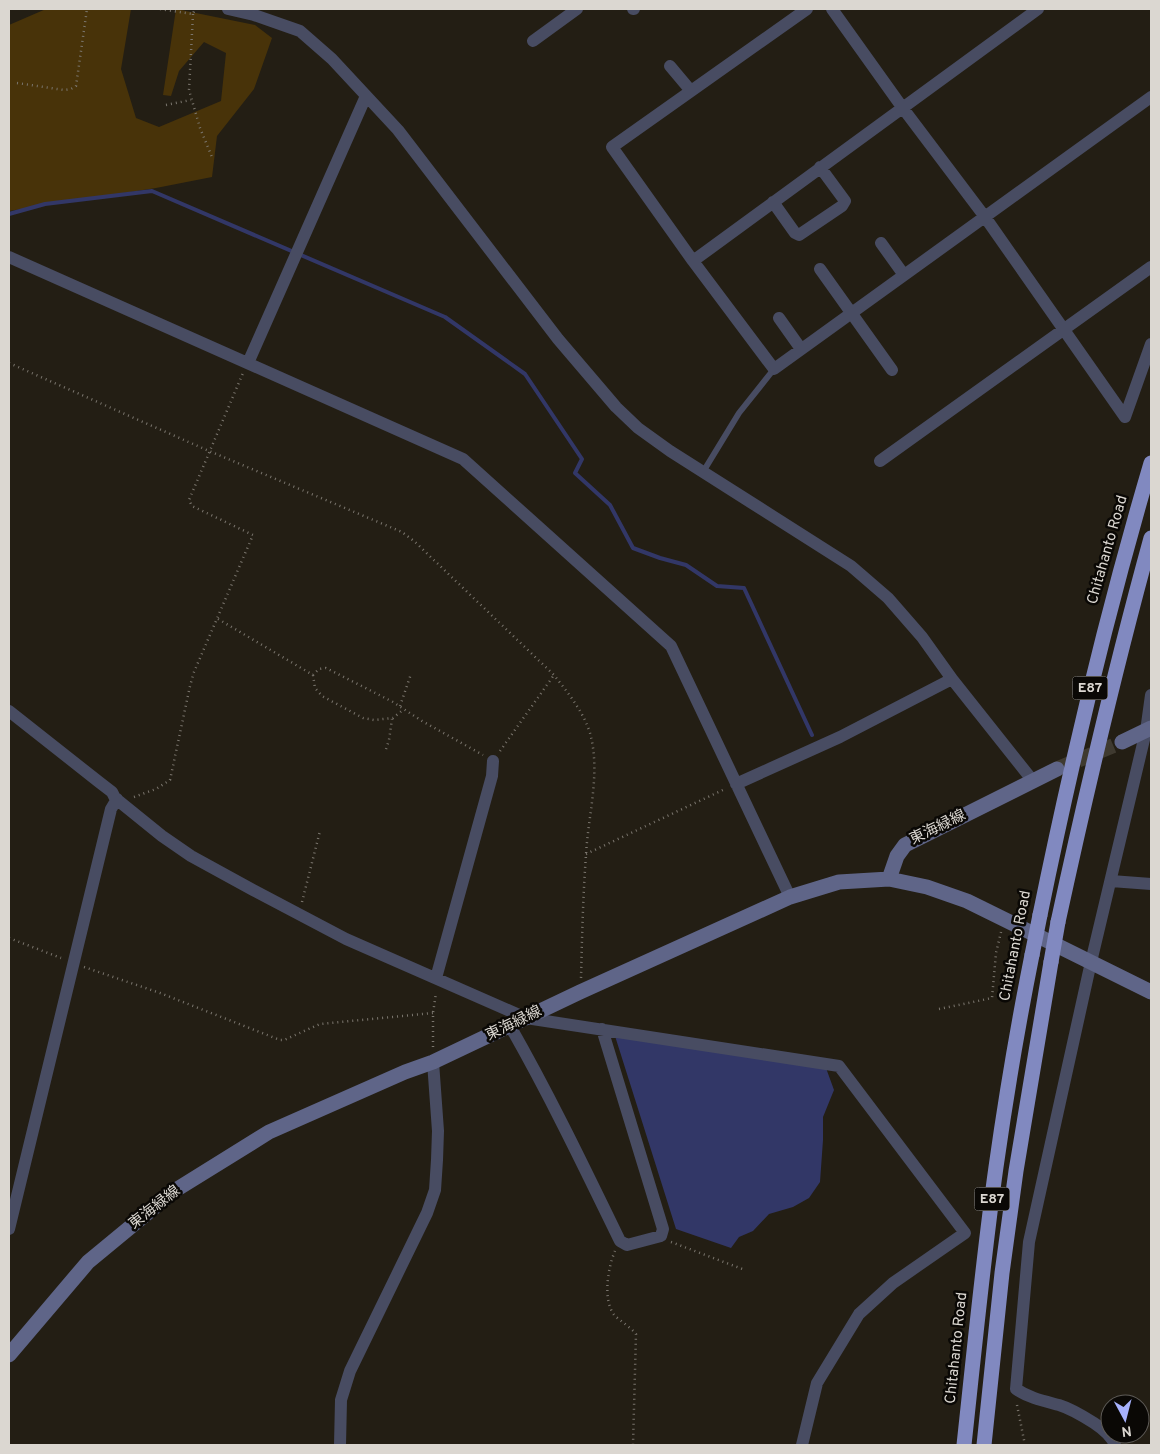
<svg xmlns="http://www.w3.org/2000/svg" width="1160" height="1454" viewBox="0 0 1160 1454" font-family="Overpass,'Noto Sans JP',sans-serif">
  <rect width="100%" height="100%" fill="#231e14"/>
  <path fill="#483309" d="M46,9H131L121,69L136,118L159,127L221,101L226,53L204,42L179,71L171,96L163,95L176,9L255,25L272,38L254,89L217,136L212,177L156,188L9,211V25Z"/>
  <path fill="#323767" d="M615,1036L826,1068L834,1090L823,1117V1140L820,1182L809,1198L793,1207L769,1214L753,1231L739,1237L731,1248L676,1229Z"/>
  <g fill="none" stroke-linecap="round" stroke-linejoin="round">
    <path stroke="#323767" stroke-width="4" d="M9,214L45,204L152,191L445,317L525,374L582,459L575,473L610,505L633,548L660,558L686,565L717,586L744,588L812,735"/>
    <path stroke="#3f3a30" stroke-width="15" stroke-dasharray="15 8" stroke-linecap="butt" d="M1057,769L1122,742"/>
    <path stroke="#7b766e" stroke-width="2.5" stroke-dasharray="1 4" stroke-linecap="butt" d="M160,9L193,14L195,9
      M193,14L189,90L200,128L212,157
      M17,83L64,90L71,89L76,86L87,9
      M166,105L191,100
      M9,363L209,451L402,532L414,541L554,675C568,693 583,711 590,733C601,773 588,815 586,855C583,896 582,937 581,978
      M218,619L313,675L319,669L326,668L393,702L422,721L483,755
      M313,675L315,688L322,696L363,718L374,720L393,718L404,709
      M400,706L411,674
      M386,749L389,740L392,719
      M500,751L554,675
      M134,797L156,789L170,780L190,686L194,672L253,535L192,506L189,500L243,373
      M586,854L725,789
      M302,902L320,831
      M9,938L61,958
      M84,967L160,993L280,1040H284L320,1024L433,1013
      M939,1009L992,998L996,953L1001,932
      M433,1047V1013L436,993
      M671,1242L745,1270
      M615,1251C608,1267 602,1301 615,1316C622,1322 630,1327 636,1334L633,1445
      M1017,1405L1025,1445"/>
    <path stroke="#484c62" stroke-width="6" d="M703,472L739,413L774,369"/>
    <path stroke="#484c62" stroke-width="12" d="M228,9L254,15L300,31L332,59L398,130L558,339L616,407L638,428L670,451L851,566L888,598L922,637L952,679L1033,781
      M633,9H634
      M807,9L612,147L693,261L774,369L1151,97
      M832,9L902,107L985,217L1125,417L1151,344
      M533,41L577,9
      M670,66L691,91
      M773,202L795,233L799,235L842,206L845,201L820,167
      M881,243L904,275
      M9,257L463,459L671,646L790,897
      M693,261L1038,9
      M820,269L892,370
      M779,318L801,349
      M248,363L366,96
      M880,461L1151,267
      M9,711L99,782L112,792L115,798L162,836L191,856L253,890L346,939L526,1018L839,1066L965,1233L893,1283L859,1314L817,1383L802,1445
      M736,784L840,737L952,679
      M1111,881L1151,884
      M436,978L492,776L493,761
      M510,1026C550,1096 585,1169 620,1241L627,1245L661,1236L663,1229L602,1029
      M9,1229L111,809L117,799
      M340,1445L341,1400L350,1371L427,1213L435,1190L437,1160L438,1131L433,1062
      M1115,1445C1111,1435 1103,1429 1094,1423C1083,1416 1072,1409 1059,1405C1044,1401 1029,1398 1016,1389L1029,1242L1091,962L1146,731L1151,695"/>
    <path stroke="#5f6588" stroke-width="15" d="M1122,742L1151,728
      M889,879L897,856L905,845L1057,769
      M9,1355L88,1262L174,1191L269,1132L405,1072L433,1062L580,992L790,897L839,882L889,879L927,887L967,901L1151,992"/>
    <path stroke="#8189c0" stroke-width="15" d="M1040,915C1071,763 1107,612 1151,463
      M1058,922C1086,793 1116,665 1151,538
      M964,1445C974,1353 983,1260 996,1167C1006,1096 1018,1025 1032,955
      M984,1445L1002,1273L1016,1171L1051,962"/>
    <path stroke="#8189c0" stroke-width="15" d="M1032,955L1040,915
      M1051,962L1058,922"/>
  </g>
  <g text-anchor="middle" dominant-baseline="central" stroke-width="5" stroke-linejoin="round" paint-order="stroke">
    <g fill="#0a0805" stroke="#9c9994" stroke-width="1">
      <rect x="1072.5" y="676.5" width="35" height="23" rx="4"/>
      <rect x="974.5" y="1187.5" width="35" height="23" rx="4"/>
    </g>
    <g font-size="14" font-weight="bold" fill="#dbd7d1">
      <text x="1090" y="688">E87</text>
      <text x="992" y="1199">E87</text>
    </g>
    <g font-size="15" fill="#dbd7d1" stroke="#0a0805">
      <text transform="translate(1108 550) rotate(-74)">Chitahanto Road</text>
      <text transform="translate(938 828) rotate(-26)">東海緑線</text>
      <text transform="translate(1016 946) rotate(-79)">Chitahanto Road</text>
      <text transform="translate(514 1024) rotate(-26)">東海緑線</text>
      <text transform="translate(155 1208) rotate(-38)">東海緑線</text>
      <text transform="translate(957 1348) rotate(-84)">Chitahanto Road</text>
    </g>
  </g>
  <rect width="1160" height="1454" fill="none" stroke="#dbd7d1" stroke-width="20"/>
  <g transform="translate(1125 1419) rotate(173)"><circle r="24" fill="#0a0805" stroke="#5e5b57"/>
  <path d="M0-4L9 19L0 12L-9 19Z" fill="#a6b1fc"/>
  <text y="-8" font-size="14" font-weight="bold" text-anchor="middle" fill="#dbd7d1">N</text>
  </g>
</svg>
